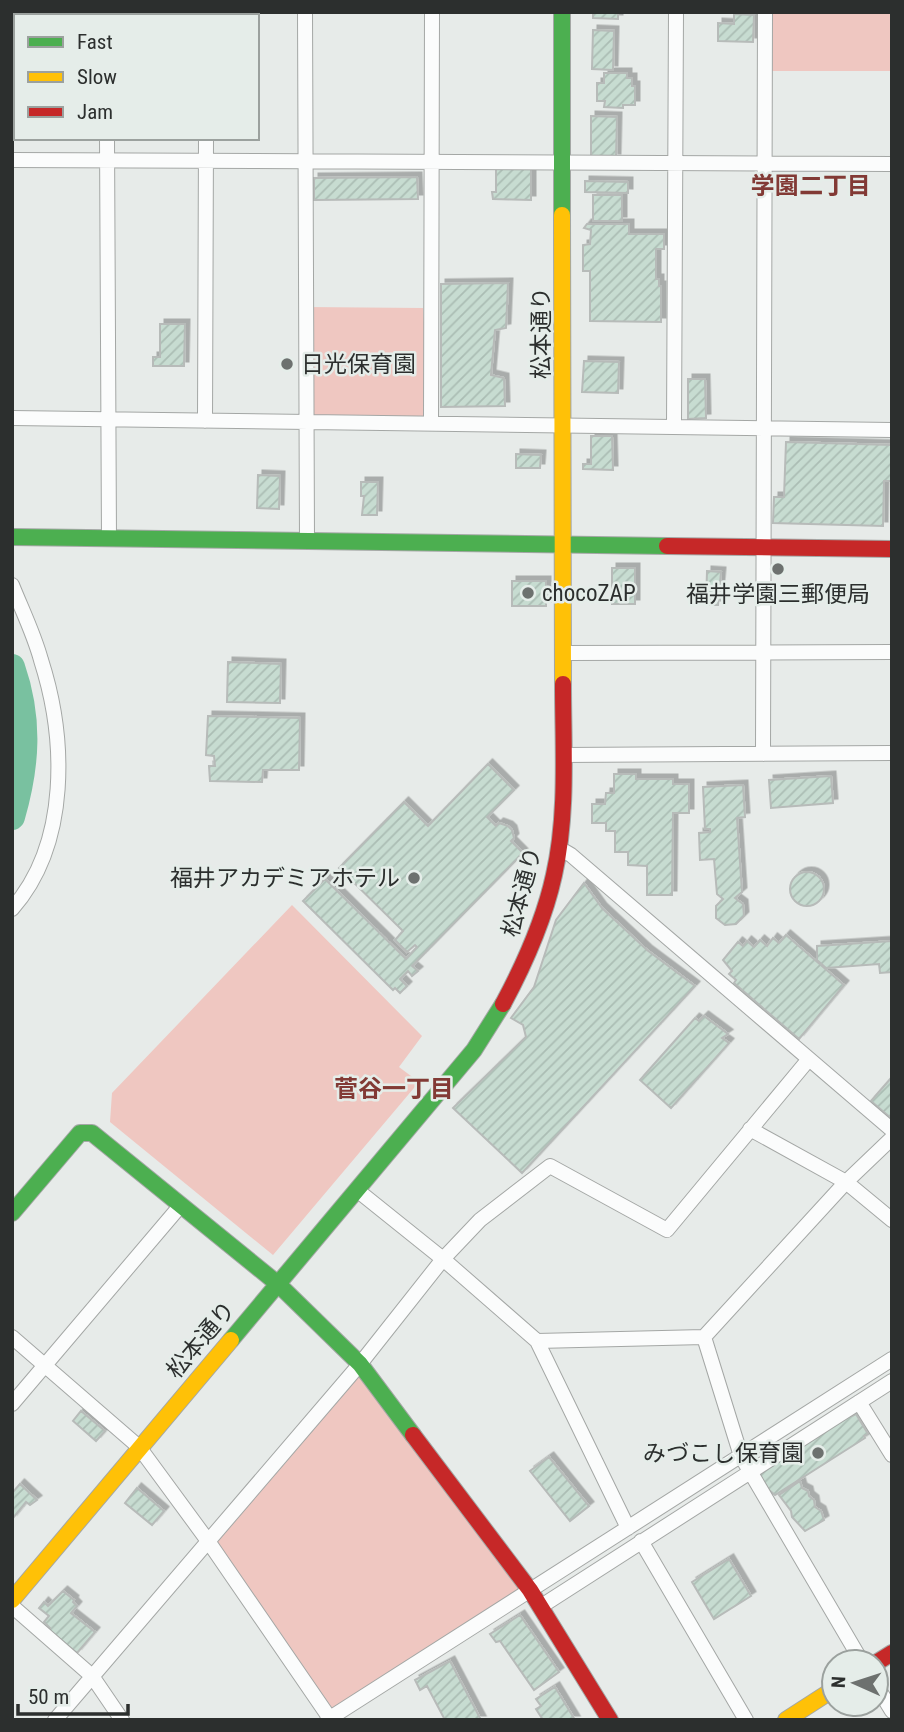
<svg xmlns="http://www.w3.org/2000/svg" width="904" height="1732" viewBox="0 0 904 1732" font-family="'Roboto Condensed','Noto Sans JP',sans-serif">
  <defs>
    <pattern id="building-hatch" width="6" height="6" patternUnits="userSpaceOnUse" patternTransform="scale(1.75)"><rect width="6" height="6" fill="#c7dcd1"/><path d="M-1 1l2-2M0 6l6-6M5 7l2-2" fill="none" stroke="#abbdb4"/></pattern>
    <filter id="shadow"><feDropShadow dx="4.5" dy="-4.5" stdDeviation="0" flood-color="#0004"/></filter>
  </defs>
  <rect width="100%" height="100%" fill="#e7ebe9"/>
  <path fill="#efc7c1" d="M765,12H892V71H765Z
    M306,307L423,308L431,423L306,422Z
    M292,905L422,1036L399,1067L419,1082L273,1255L110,1122L112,1093Z
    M360,1364L524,1594L336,1714L208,1541Z"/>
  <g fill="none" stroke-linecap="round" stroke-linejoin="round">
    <path stroke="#79c1a0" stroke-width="26" d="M12,667C30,719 27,765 12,817"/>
  </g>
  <path fill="url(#building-hatch)" stroke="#b7bbb9" stroke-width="2" filter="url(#shadow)" d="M593,12H618V19L593,18Z
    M734,14L754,15L753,42L718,41V23L734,24Z
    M593,30L614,31L613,70L592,69Z
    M604,73H627V78H632V86H635V105H623V108L604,107L605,101H597V83H604Z
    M591,116L617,117L616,158L591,157Z
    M496,169H531V200L493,199L492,192H496Z
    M417,177L418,199L314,200V178Z
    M585,181L628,182V193L585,192Z
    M593,195H622V221H593Z
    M587,224H629V234H664V249H656V279H659V286H661V322L590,321V271H583V245L590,244L591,230L584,228Z
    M508,283L506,328L495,330L491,375L504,378L505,406L441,407V284Z
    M160,324H185L184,366H153V357H160Z
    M584,361L619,362L618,393L582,392Z
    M688,379H705L706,418L688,419Z
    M591,436H612L613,470L583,469V464H591Z
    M786,442L892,445V481H884L883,526L773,523L774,497H784Z
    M516,454L541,455L540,468H516Z
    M258,475L280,476L279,509L257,508Z
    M361,482H378L377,515H362L364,496H361Z
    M612,568H635V604H612Z
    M707,571L721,572L718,605H706Z
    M512,581H546V606H512Z
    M228,662L281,664L280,703L227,702Z
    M208,716L300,718L299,770H263L262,782L210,781L209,766H215L214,756L206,755Z
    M488,764L514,790L487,817L496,826L499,823L508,826L512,830L514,838L511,841L523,853L412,966L418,971L412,976L408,971L400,979L407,986L400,993L395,988L393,990L303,901L325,879L406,959L417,947L415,945L407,952L395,940L403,931L339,868L404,802L428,826Z
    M614,774H636V779H673V784H689V813H673L672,895H647V866L628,865V852H615V831H606V823H592V804H605L606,793H614Z
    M831,776L833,803L771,808L769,780Z
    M743,785L745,817L737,818L742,892L735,898L743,904L744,916L736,924L725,925L716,918V906L723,899L717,894L714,859L700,860L699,833L710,832V829H705L703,787Z
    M790 889a17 17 0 1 1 34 0a17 17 0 1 1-34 0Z
    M584,883L602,908L647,950L695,986L522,1173L453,1108L526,1037L523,1025L511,1018L534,987L556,920Z
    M786,935L844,985L799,1039L734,983L736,980L729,974L732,971L723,960L738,942L743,946L747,941L754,947L760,940L767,946L773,938L779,943Z
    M892,941V972L880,973L879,964L826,968L817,960V946Z
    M704,1016L728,1034L722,1038L729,1043L671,1108L640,1080L695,1018L699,1021Z
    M892,1077V1119L871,1101Z
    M81,1411L105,1431L96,1441L73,1421Z
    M850,1414L852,1416L856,1414L868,1434L864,1436L865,1438L775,1495L769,1490L760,1476L761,1469Z
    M549,1457L589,1506L570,1521L530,1471Z
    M800,1481L802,1488L808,1491L809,1496L814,1500L815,1507L821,1511L824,1520L805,1531L792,1517L791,1511L779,1495Z
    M20,1484L37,1500L30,1505L26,1502L13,1518L12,1493Z
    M137,1488L164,1511L152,1525L125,1503Z
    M729,1559L751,1596L714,1619L692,1582Z
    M63,1591L74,1600L73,1602L77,1606L71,1613L95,1632L77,1653L49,1630L50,1628L44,1622L49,1616L39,1608L44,1602L48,1606Z
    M520,1615L559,1672L534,1690L500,1641L496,1642L490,1634Z
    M450,1661L481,1720H445L427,1686L420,1690L415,1680Z
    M555,1687L575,1720H543L536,1709L541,1706L536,1699Z"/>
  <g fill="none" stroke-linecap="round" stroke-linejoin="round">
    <g stroke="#a4a7a5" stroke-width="16">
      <path id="street" d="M107,12V16
        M305,12L307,541
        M206,16V12
        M107,138L109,539
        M12,160L892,164
        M12,418L892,430
        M205,421L206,138
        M431,423L432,12
        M674,426L676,12
        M12,585C22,610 34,634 41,660C66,738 70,843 12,909
        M564,653L892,652
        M763,754L765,12
        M563,755L892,753
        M559,848L571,855L892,1130
        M750,1129L846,1182L892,1220
        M357,1190L443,1259L537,1341L628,1528
        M12,1337L139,1447L208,1541L331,1720
        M704,1337L741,1456L862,1662
        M537,1341L704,1337L846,1182L892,1138
        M859,1402L892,1455
        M12,1404L181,1205
        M641,1541L746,1720
        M12,1606L92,1676L122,1720
        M540,1607L892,1381
        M876,1685L892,1711
        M55,1720L360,1364L443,1259L480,1220L550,1166L667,1230L809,1059
        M327,1720L892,1359"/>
    </g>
    <g stroke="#a4a7a5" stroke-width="18">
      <path id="fast" d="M562,12V215
        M12,537L667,546
        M12,1213L80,1133H92L278,1284L360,1364L413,1435
        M231,1340L474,1050L503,1004"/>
    </g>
    <g stroke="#a4a7a5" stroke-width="18">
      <path id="slow" d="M562,215L563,684
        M12,1600L231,1340
        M786,1720L834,1689"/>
    </g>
    <g stroke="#a4a7a5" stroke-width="18">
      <path id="jam" d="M667,546L892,549
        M503,1004C525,963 544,921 554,875C568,813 563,747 563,684
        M413,1435L530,1590L610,1720
        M876,1663L892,1653"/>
    </g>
    <use href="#street" stroke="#fbfcfc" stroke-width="14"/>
    <use href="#fast" stroke="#4caf50" stroke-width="16"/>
    <use href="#slow" stroke="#ffc107" stroke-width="16"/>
    <use href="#jam" stroke="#c62828" stroke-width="16"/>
  </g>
  <g fill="#6d716f" stroke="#e5ede9" stroke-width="2.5">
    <circle cx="287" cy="364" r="7"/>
    <circle cx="778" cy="569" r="7"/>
    <circle cx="528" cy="593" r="7"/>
    <circle cx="414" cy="878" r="7"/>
    <circle cx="818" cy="1453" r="7"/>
  </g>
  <g text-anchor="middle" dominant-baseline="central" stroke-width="5" stroke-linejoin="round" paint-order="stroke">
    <g font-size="23" fill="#2c2f2e" stroke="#e5ede9">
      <text transform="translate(541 333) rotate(-90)">松本通り</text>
      <text transform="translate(522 892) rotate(-75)">松本通り</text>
      <text transform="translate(201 1340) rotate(-50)">松本通り</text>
    </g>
    <g font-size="23" fill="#2c2f2e" stroke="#e5ede9" text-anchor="start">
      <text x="301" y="364">日光保育園</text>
      <text x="542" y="593">chocoZAP</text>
      <text x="778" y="594" text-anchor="middle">福井学園三郵便局</text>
      <text x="400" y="878" text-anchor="end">福井アカデミアホテル</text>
      <text x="804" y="1453" text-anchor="end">みづこし保育園</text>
    </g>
    <g font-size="24" font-weight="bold" fill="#823a35" stroke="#e5ede9">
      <text x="811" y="186">学園二丁目</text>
      <text x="394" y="1089">菅谷一丁目</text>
    </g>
  </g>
  <rect width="904" height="1732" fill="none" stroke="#2c2f2e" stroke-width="28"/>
  <rect x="14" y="14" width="245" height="126" fill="#e5ede9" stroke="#9ba19e" stroke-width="2"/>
  <rect x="28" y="37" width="35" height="10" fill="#4caf50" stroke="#9ba19e" stroke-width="2"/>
  <text x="77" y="49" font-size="21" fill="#2c2f2e">Fast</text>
  <rect x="28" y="72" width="35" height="10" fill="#ffc107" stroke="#9ba19e" stroke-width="2"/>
  <text x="77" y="84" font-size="21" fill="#2c2f2e">Slow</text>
  <rect x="28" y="107" width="35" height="10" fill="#c62828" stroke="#9ba19e" stroke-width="2"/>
  <text x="77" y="119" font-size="21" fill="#2c2f2e">Jam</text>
  <g transform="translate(855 1683) rotate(273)"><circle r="33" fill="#e5ede9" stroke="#9ba19e" stroke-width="2"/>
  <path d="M0-5L12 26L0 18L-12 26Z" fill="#6d716f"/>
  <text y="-10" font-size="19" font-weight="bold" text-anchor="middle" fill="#2c2f2e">N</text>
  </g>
  <path d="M18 1704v10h110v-10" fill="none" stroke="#2c2f2e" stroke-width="3.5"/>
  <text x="28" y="1704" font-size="21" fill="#2c2f2e" stroke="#e5ede9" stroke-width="5" paint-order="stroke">50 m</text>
</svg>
